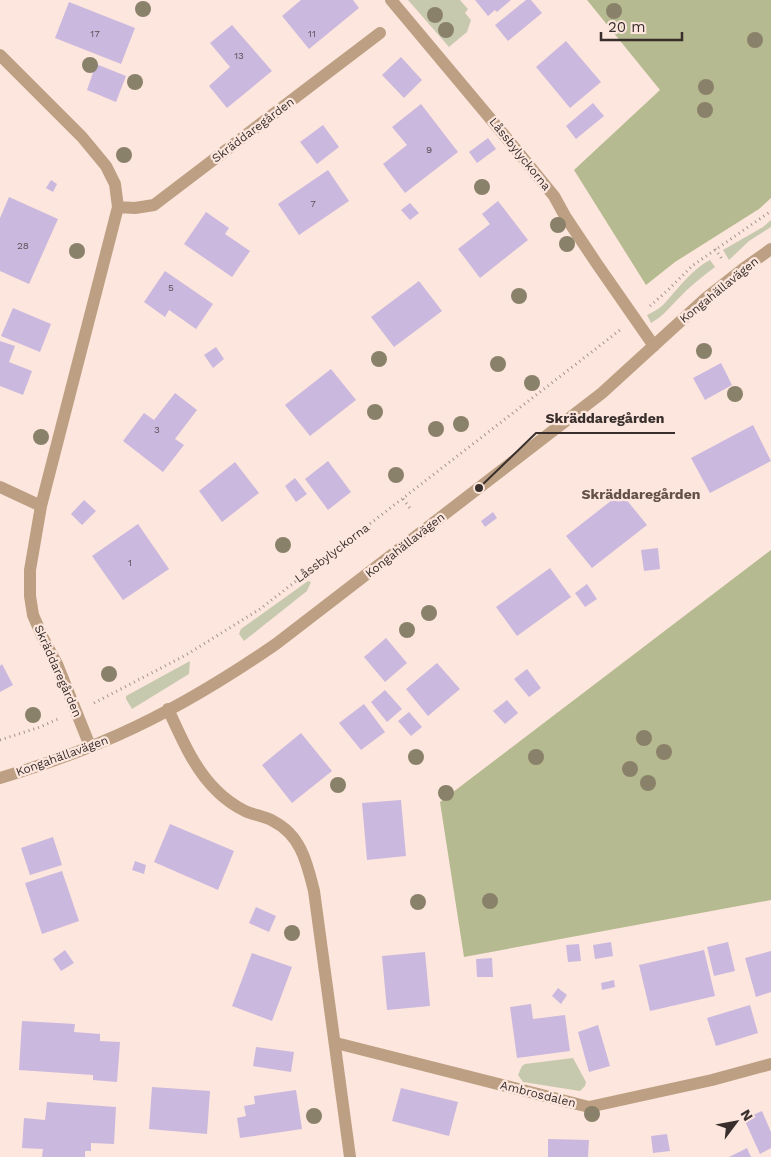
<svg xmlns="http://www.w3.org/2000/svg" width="771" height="1157" viewBox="0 0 771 1157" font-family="'Work Sans',sans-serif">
  <rect width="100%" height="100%" fill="#fde6dd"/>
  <path fill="#c7c9af" d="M408,0H460L468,9L465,13L471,20L467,32L449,47Z
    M771,220V227L749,241L729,260L723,250L763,227Z
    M710,260L715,267C702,277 689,287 678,299C669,308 662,317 651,323L647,315C653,312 659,309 664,304C676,291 693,268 710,260Z
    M308,581L311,582L307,591L244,641L239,634L241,629Z
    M190,661L189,674L132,709L126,699V696Z
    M573,1058L586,1082L585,1086L580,1091L523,1082L518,1075L522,1066L525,1064Z"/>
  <path fill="#b6ba90" d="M587,0H771V198L759,209L675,262L646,285L574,170L660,90Z
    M771,550V900L464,957L440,802Z"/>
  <path fill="#cbb8de" d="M301,0H353L359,8L309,49L282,16Z
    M475,0H511L497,12L495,10L488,16Z
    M526,0H531L542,13L508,41L495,25Z
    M69,2L135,28L121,64L55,38Z
    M232,25L272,71L227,108L209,86L230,67L210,43Z
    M566,41L601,82L570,108L536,67Z
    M401,57L422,80L404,98L382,75Z
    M96,64L126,76L116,102L87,90Z
    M593,103L604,116L576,139L566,126Z
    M421,104L458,152L405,193L383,164L407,145L392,127Z
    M323,125L339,147L317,164L300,142Z
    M488,138L496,149L477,163L469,152Z
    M328,170L349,201L299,235L278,204Z
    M51,180L57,184L53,192L46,188Z
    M9,197L58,219L29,284L0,271V218Z
    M498,201L528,240L480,278L458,249L490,224L482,214Z
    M410,203L419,213L410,220L401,210Z
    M206,212L229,228L225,234L250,251L232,277L184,244Z
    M165,271L213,304L196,329L169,310L165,317L144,302Z
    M419,281L442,311L394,347L371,317Z
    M13,308L51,324L40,352L1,336Z
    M0,341L15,346L9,362L32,371L23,395L0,386Z
    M216,347L224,359L213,368L204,355Z
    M721,363L732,385L705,400L693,378Z
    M331,369L356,400L310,436L285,405Z
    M175,393L197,410L175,439L184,445L163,472L123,441L144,413L154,420Z
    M753,425L771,461L710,493L691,458Z
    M328,461L351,492L328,510L305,479Z
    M235,462L259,493L222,522L199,491Z
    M295,478L307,494L296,502L285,486Z
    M621,493L647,525L592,568L566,536Z
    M84,500L96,511L82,525L71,514Z
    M493,512L497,518L485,527L481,521Z
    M138,524L169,569L123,600L92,556Z
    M658,548L660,569L644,571L641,550Z
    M550,568L571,597L517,636L496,607Z
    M587,584L597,599L585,607L575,593Z
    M386,638L407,663L385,682L364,657Z
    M437,663L460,689L428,716L406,689Z
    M2,664L13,685L0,692V666Z
    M527,669L541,688L529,697L514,679Z
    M385,690L402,709L387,722L371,702Z
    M507,700L518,713L505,724L493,711Z
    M364,704L385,732L361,750L339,723Z
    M409,712L422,727L411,736L398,721Z
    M301,733L332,771L292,803L262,765Z
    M401,800L406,856L367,860L362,803Z
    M170,824L234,851L218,890L154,862Z
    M53,837L62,865L30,875L21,848Z
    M135,861L146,865L144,874L132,870Z
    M62,871L79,921L42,934L25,883Z
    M256,907L276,916L269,932L249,923Z
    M611,942L613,956L595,959L593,945Z
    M728,942L735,971L714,976L707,947Z
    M579,944L581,961L568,962L566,945Z
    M65,950L74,963L61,971L53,959Z
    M704,950L715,996L650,1011L639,965Z
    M771,951V992L756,997L745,958Z
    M425,952L430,1006L387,1010L382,956Z
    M252,953L292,967L272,1021L232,1006Z
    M492,958L493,977H477L476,959Z
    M614,980L615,987L602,990L601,983Z
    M558,988L567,995L561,1004L552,996Z
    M531,1004L533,1019L565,1015L570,1051L517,1058L510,1007Z
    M750,1005L758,1033L716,1046L707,1018Z
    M22,1021L75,1024L74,1032L100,1034V1041L120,1042L117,1082L93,1080V1075L19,1070Z
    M598,1025L610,1066L589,1072L578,1032Z
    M256,1047L294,1052L291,1072L253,1066Z
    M152,1087L210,1091L207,1134L149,1129Z
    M401,1088L458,1102L449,1136L392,1121Z
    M296,1090L302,1129L240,1138L237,1118L246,1116L244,1106L255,1104L254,1096Z
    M47,1102L116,1107L114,1144L91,1143V1151H85V1157H42L43,1149L22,1148L24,1118L45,1120Z
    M762,1111L771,1132V1148L760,1154L744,1119Z
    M667,1134L670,1151L653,1153L651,1136Z
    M548,1139L589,1140L588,1157H548Z
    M747,1148L751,1157H729Z"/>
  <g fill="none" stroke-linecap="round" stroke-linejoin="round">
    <path stroke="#a5948e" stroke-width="3" stroke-dasharray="1 4" stroke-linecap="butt" d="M715,249L722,259
      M650,306L668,290L692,266L771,211
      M403,499L412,511
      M94,703L186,655L260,609L620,330
      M0,740L40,727L58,719"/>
    <path stroke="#bda083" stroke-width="12" d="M391,0L514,147L554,196L565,216L597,264L654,346
      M0,55L82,137L106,166L115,184L118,207L41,506L30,570V596L33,615L43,638L57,664L90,746
      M118,207L135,208L154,205L380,33
      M0,487L41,506
      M168,709C181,737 194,769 217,791C224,798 235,806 245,811C254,815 264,816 273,821C301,835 307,863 314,891L350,1157
      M0,778C40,766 80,752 118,735C172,711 228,677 276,644L602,393L706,298L743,269L771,249
      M336,1043L589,1107L712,1080L771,1064"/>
  </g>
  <g fill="#8a816a">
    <circle cx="143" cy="9" r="8"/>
    <circle cx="614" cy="11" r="8"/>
    <circle cx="435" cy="15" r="8"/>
    <circle cx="446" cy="30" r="8"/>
    <circle cx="755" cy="40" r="8"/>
    <circle cx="90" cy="65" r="8"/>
    <circle cx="135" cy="82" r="8"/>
    <circle cx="706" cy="87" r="8"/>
    <circle cx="705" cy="110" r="8"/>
    <circle cx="124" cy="155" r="8"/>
    <circle cx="482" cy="187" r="8"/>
    <circle cx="558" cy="225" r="8"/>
    <circle cx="567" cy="244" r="8"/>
    <circle cx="77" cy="251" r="8"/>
    <circle cx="519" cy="296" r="8"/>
    <circle cx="704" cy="351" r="8"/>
    <circle cx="379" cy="359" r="8"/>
    <circle cx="498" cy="364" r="8"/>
    <circle cx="532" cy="383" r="8"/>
    <circle cx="735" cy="394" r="8"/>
    <circle cx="375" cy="412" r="8"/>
    <circle cx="461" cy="424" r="8"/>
    <circle cx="436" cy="429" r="8"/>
    <circle cx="41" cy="437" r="8"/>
    <circle cx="396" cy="475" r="8"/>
    <circle cx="283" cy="545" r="8"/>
    <circle cx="429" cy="613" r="8"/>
    <circle cx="407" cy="630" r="8"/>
    <circle cx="109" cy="674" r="8"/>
    <circle cx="33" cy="715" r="8"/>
    <circle cx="644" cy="738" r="8"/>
    <circle cx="664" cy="752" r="8"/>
    <circle cx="416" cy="757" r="8"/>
    <circle cx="536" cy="757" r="8"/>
    <circle cx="630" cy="769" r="8"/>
    <circle cx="648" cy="783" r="8"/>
    <circle cx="338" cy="785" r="8"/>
    <circle cx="446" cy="793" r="8"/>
    <circle cx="490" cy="901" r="8"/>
    <circle cx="418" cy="902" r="8"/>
    <circle cx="292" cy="933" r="8"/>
    <circle cx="592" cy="1114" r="8"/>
    <circle cx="314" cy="1116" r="8"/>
  </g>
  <g text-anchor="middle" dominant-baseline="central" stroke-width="4.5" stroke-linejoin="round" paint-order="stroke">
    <g font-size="10" fill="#5d5158">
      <text x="95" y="33">17</text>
      <text x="312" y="33">11</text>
      <text x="239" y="55">13</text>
      <text x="429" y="149">9</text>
      <text x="313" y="203">7</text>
      <text x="23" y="245">28</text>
      <text x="171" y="287">5</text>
      <text x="157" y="429">3</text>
      <text x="130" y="562">1</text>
    </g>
    <g font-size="12" fill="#382f2c" stroke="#fde6dd">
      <text transform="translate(253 130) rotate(-37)">Skräddaregården</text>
      <text transform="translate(520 154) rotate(51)">Låssbylyckorna</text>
      <text transform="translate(719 290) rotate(-39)">Kongahällavägen</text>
      <text transform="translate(405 545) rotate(-38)">Kongahällavägen</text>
      <text transform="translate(332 553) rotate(-37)">Låssbylyckorna</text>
      <text transform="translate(58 671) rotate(66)">Skräddaregården</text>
      <text transform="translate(62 756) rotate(-20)">Kongahällavägen</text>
      <text transform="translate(538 1094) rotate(14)">Ambrosdalen</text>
    </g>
    <g font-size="14" font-weight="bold" fill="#635049" stroke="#fde6dd">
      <text x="641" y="494">Skräddaregården</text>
    </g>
  </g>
  <path fill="none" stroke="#382f2c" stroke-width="2" d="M479 488L536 433H675"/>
  <circle fill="#382f2c" stroke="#fde6dd" stroke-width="2" cx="479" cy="488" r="5"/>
  <g font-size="14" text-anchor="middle" font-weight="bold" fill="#382f2c" stroke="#fde6dd" stroke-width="4.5" stroke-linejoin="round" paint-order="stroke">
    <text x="605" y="423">Skräddaregården</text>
  </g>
  <g transform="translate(736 1122) rotate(58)" stroke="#fde6dd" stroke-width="4" paint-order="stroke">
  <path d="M0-4L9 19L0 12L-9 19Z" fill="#382f2c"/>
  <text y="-8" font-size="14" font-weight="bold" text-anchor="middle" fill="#382f2c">N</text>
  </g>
  <path d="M601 32v8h81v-8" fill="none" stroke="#382f2c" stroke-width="2.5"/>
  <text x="608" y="32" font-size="15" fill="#382f2c" stroke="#fde6dd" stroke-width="4" paint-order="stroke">20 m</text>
</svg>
